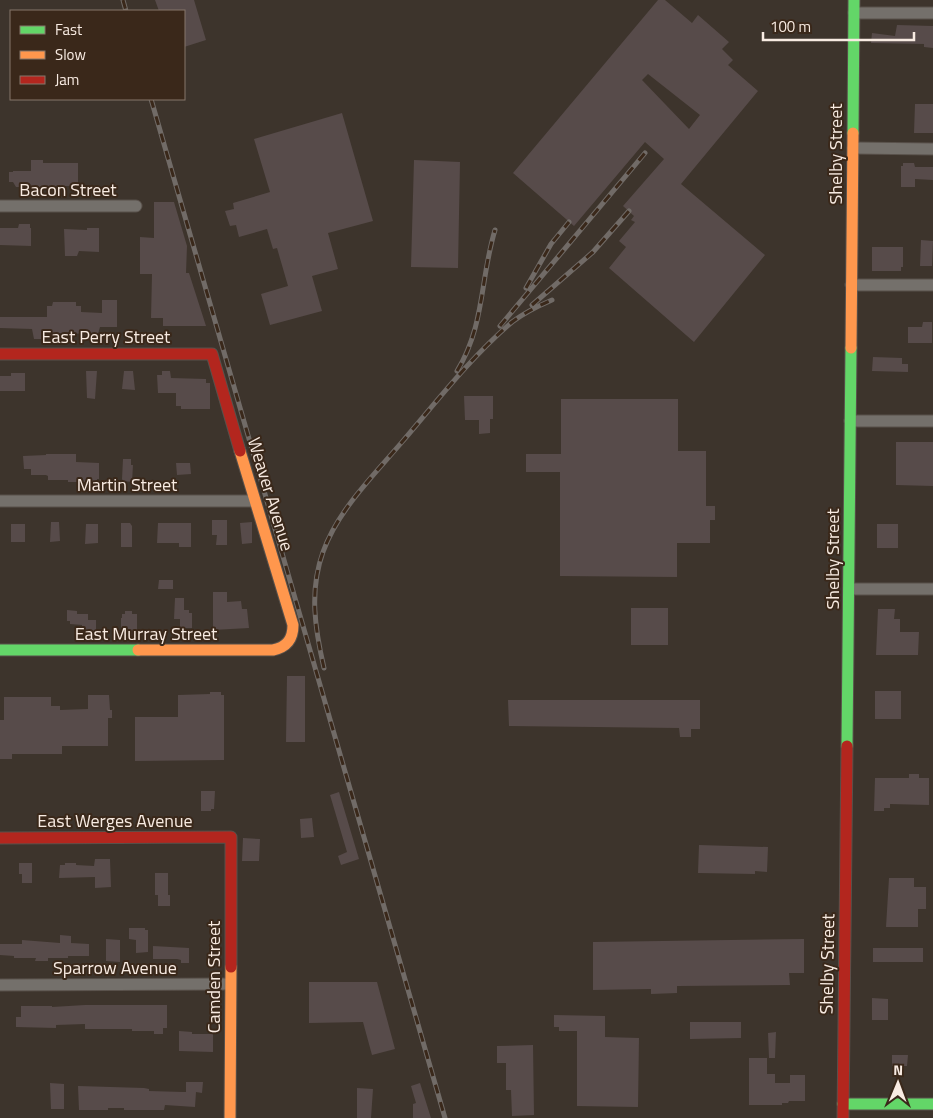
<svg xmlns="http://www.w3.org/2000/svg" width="933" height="1118" viewBox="0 0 933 1118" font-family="'Titillium Web',sans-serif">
  <rect width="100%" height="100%" fill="#3d342c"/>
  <path fill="#574b4a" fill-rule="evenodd" d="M155,0H194L206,40L184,47V11H159Z
    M658,0H665L692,23L698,15L729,42L722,49L733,60L728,65L758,91L681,184L765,255L694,342L609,268L626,247L619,241L635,222L631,220L634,216L623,206L664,159L645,142L574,226L513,173ZM648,74L700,115L689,129L642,80Z
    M897,25L933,26V48L924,47V44L871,43L872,33L895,36Z
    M915,104H933V133H914Z
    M342,113L373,221L328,233L338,269L312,276L322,311L270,325L261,294L288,286L277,248L273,249L267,229L239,237L236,225L230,226L225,211L234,209L233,203L270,192L254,139Z
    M31,160H43V163H78V186H60V189L55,190H48V187H16L13,182H9V172H13V171H31Z
    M414,160L460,162L458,268L411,267Z
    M903,163H914L915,167H933V180L915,179V187H901V166H903Z
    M154,202H174L187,246L186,273H189L206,326H163V318H151L152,274H140V237L154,238Z
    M19,224H30V228H31V246L0,245V228H18Z
    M87,228H99V252L79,251L77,256H65L64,229L87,230Z
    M921,240L933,241L932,266H920Z
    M872,247H903V267H901V271H872Z
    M102,300H117V327H100L98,334L45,333L44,339H34L32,329L0,328V317H47V306H52L53,302H76V306H81V312L102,313Z
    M923,322H932V343H908V327H922Z
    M873,357L902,358V364H908V372L872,371Z
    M86,371H97L95,399L87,398Z
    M124,371H133L135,390L122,389Z
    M162,371H170L171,378L206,379V383H210V409H181V406H176V393H158L157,375H162Z
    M11,373H25V391H0V376H11Z
    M464,396H493V419H490V433L479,434V420H465Z
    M561,399H678V451H706V506H715V520H710V543H677V577L560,576V472H526V454H561Z
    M896,442H933V486L896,485Z
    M46,454H76V462L99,463V479H97V482H68V480H48V476L46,475H31V469H24L23,456L46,455Z
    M123,459H131V465H133L132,482L123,481L122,479Z
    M176,463H190L191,474L177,475Z
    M212,520H227V545H216L217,535H212Z
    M51,522H59L60,541L50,542Z
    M252,522V543L242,544L240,523Z
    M121,523H130L132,526V547H121Z
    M158,523H191V547H179V543H157Z
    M11,524H25V542H11Z
    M86,524H98V543L85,544Z
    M877,524H898V548H877Z
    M159,580H173V589H158Z
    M213,592H227V602L241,601L242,609H247L249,628L213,630Z
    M175,598H184V610H189V613H192V628H180V619H174Z
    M631,608H668V645H631Z
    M878,609H895L894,619H900V632H919L918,655H876Z
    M67,610L77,611V614H88V620H96V632H82V625L70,624V621H67Z
    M125,611H132V614H137V634H133V636H125V633H121V618H122V614H125Z
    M287,676H305V742H286Z
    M875,691H901V719H875Z
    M210,692H221V695H224V760L135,761V717H178V695L210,694Z
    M88,695H109L110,710H112V718H108V746H62V754H12V759H0V720H4V697H51V706H60V710L88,709Z
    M508,700H700V729H691V737H680L679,728L509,726Z
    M909,774H919V778H929V805L890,804V808H884V811H874L875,778H909Z
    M201,791H215L214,809H211V811H201Z
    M339,792L359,859L341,865L338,856L347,852L330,795Z
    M312,818L314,837L301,838L300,819Z
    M243,838L260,839L259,861H242Z
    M699,845L768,847L767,872L755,871V874L698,873Z
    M95,859H110L111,887L95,888V877L59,878L60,865H65V863H76V865L94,866Z
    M19,863H32V883H22V874H19Z
    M155,873H168V895H170V906H158V895H155Z
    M889,878H914V887H926V909H918V927H886Z
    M129,928H145V930H148V952L136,953V940L129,939Z
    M60,935L71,936V943L89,944V956H68V958H48V961H35L36,958H14V956L0,955V944H22V940L60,943Z
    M106,939L120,940V962L106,961Z
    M804,939V973H789L790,985L677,986V993L651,994V989L593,990V942Z
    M153,946L189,948V963H181V960L177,959H153Z
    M873,948H923V962H873Z
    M309,982H377L395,1049L372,1055L363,1022L309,1023Z
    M872,998L888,999V1020H872Z
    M85,1005H167V1028H163V1034H154V1031H132V1029H85V1024L56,1025V1028L16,1027V1017H21V1006H52V1007Z
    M554,1015L605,1016V1037L639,1038L638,1107L577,1106V1031H559V1027H554Z
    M690,1022H741V1038L690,1039Z
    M179,1031L192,1032V1034H213V1052L179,1051Z
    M776,1032L775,1058H769L768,1033Z
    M533,1045L534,1115L512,1116L511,1090H506V1063H497V1046Z
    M892,1055H908L907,1066H892Z
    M749,1058H767V1074H775V1083H790V1075H805V1101H789L788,1103H782V1105H749Z
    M186,1082H203L202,1093L196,1092L195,1107L165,1105L164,1110H124V1108H108V1110H79L78,1086L144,1088L149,1089V1091L183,1092H186Z
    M50,1083L64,1084V1109H51Z
    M420,1083L431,1118H413V1104L416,1103L411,1086Z
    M357,1088L373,1089L371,1118H357Z"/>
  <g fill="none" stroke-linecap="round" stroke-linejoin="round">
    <g stroke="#59514b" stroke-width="13">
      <path id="street" d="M854,13H933
        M853,148L933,149
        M0,206H136
        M851,285H933
        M850,421H933
        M0,501H255
        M849,589H933
        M0,985L230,984"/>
    </g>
    <g stroke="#59514b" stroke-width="13">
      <path id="fast" d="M853,133L854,0
        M0,650H138
        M847,746L851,348
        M843,1104H933"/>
    </g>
    <g stroke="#59514b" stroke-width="13">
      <path id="slow" d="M851,348L853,133
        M138,650H273C287,647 293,639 293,625L240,451
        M230,1118L231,967"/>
    </g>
    <g stroke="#59514b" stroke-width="13">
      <path id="jam" d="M0,354H212L240,451
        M0,838L231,837V967
        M843,1118L847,746"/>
    </g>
    <use href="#street" stroke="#74706b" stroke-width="11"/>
    <use href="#fast" stroke="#63d668" stroke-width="11"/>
    <use href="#slow" stroke="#ff974d" stroke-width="11"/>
    <use href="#jam" stroke="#b3261e" stroke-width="11"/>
    <g stroke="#716b67" stroke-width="5">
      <path id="rail" d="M123,0L126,11
        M151,99L445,1118
        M526,288L551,244L569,222
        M532,305L593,252L629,211
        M500,326L645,153
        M457,371C485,325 480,279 495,230
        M324,668C315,629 309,591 323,552C338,510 373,476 402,442C437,401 471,357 512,322C524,313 538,306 552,300"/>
    </g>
    <use href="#rail" stroke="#3a281a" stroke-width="3" stroke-dasharray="9" stroke-linecap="butt"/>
  </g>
  <g text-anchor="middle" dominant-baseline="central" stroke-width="4" stroke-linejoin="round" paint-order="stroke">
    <g font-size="18" fill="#f8ebe2" stroke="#3a281a">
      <text transform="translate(835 154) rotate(-90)">Shelby Street</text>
      <text x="68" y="189">Bacon Street</text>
      <text x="106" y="336">East Perry Street</text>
      <text x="127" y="484">Martin Street</text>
      <text transform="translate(271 494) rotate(73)">Weaver Avenue</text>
      <text transform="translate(832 559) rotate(-90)">Shelby Street</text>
      <text x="146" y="633">East Murray Street</text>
      <text x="115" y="820">East Werges Avenue</text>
      <text transform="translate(827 964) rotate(-89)">Shelby Street</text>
      <text x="115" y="967">Sparrow Avenue</text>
      <text transform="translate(213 977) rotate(-90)">Camden Street</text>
    </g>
  </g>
  <rect x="10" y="10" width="175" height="90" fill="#3a281a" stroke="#86766a"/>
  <rect x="20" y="26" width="25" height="8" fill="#63d668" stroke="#86766a"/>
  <text x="55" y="35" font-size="15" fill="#f8ebe2">Fast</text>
  <rect x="20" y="51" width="25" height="8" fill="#ff974d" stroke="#86766a"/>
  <text x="55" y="60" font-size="15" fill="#f8ebe2">Slow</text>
  <rect x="20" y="76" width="25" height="8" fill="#b3261e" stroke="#86766a"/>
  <text x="55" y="85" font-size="15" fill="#f8ebe2">Jam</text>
  <g transform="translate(898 1083) rotate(1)" stroke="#3a281a" stroke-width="4" paint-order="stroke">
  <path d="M0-4L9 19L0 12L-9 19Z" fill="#f8ebe2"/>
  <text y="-8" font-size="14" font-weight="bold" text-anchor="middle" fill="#f8ebe2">N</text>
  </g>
  <path d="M763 32v8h151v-8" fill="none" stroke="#f8ebe2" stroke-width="2.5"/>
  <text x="770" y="32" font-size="15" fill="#f8ebe2" stroke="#3a281a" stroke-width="4" paint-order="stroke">100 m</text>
</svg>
